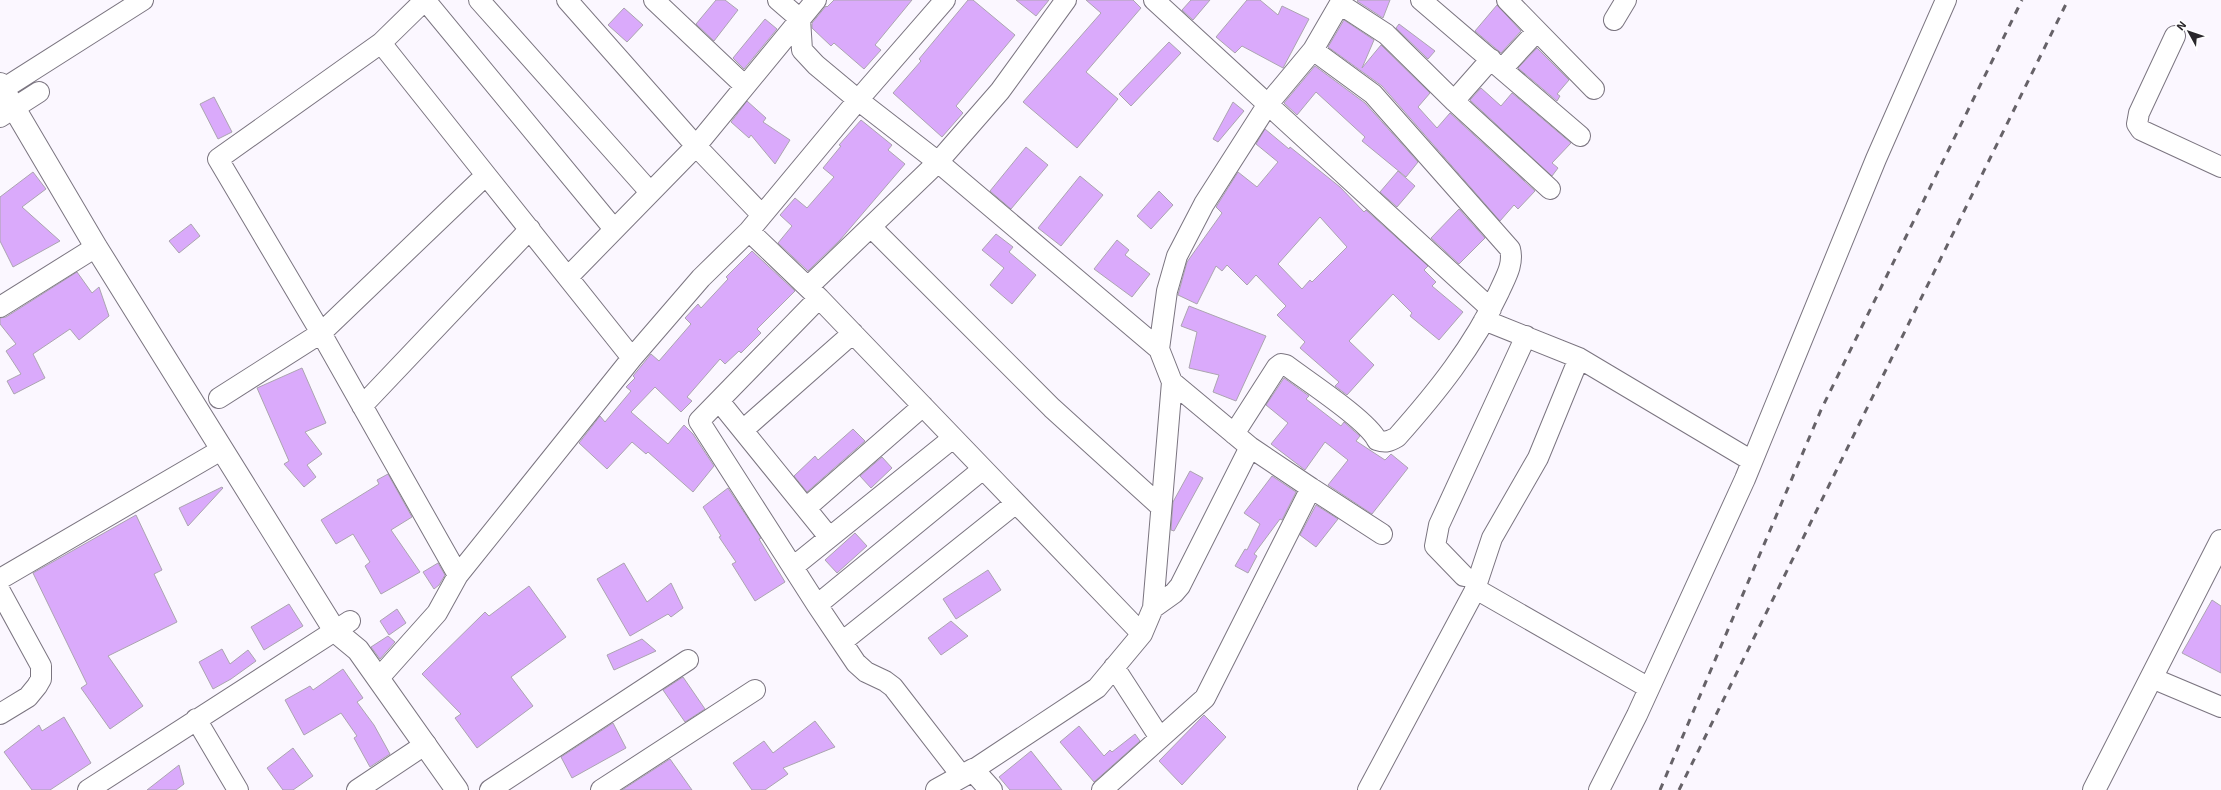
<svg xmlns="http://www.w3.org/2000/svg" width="2221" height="790" viewBox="0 0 2221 790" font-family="'Exo 2',sans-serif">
  <rect width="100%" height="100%" fill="#fbf7ff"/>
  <path fill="#daaafb" stroke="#aba4b0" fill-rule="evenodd" d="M716,0H725L738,10L714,41L696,24Z
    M834,0H912L875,45L881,50L864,69L834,43L831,46L812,28V23L826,6L827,7Z
    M968,0H973L1015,35L956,106L963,113L942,137L893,93L921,61L919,59Z
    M1016,0H1049L1036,16Z
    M1086,0H1133L1141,8L1086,72L1118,99L1077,148L1023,102L1101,13Z
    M1191,0H1210L1193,20L1182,10Z
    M1247,0H1260L1278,15L1282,6L1309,19L1283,68L1242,46L1235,53L1216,37Z
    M1358,0H1390L1383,18L1357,1Z
    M1497,5L1521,31L1501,53L1475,31Z
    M624,8L643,25L627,42L608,25Z
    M765,19L777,29L744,69L733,58Z
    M1344,20L1374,40L1362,68L1381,45L1430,93L1418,107L1437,128L1450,113L1535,191L1518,209L1514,205L1500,221L1382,86L1328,47Z
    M1399,24L1435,51L1428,59L1396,28Z
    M1169,42L1181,53L1131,106L1119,94Z
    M1537,48L1569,80L1557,94L1560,96L1557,101L1518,68Z
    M1315,66L1365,103L1418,162L1406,177L1362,141L1365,137L1316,92L1297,115L1284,103Z
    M1481,88L1501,106L1512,93L1571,143L1552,163L1558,168L1552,176L1470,100Z
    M214,97L232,132L218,139L200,104Z
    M747,101L766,118L763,122L790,140L775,164L751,135L749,138L731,122Z
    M1233,102L1244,111L1218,142L1213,139Z
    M861,120L892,145L888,150L905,164L840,240L808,271L778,243L792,226L780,215L795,198L807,208L834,177L823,168L841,146L839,145Z
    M1265,129L1289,149L1290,147L1340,187L1364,212L1366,210L1428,266L1424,270L1436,282L1432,286L1463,312L1439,340L1410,316L1412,313L1393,294L1349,341L1374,365L1347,395L1335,386L1339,382L1300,348L1305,342L1277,315L1286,306L1256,275L1247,285L1227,265L1222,271L1216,266L1197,304L1178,295L1187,262L1222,213L1216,207L1238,172L1257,187L1278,162L1256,144ZM1320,217L1347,247L1312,282L1310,280L1302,289L1278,264Z
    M1026,147L1048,165L1011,209L990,191Z
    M1398,171L1415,186L1397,207L1380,192Z
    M33,172L46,189L22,207L60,241L13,267L0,241V197Z
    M1080,176L1103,195L1061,246L1038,228Z
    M1159,191L1173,205L1151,229L1137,216Z
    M1459,209L1485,238L1459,264L1431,238Z
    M191,224L200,236L179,253L169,241Z
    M996,234L1013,247L1009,252L1036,275L1012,304L990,285L1004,268L982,250Z
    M1117,240L1129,250L1125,255L1150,274L1132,297L1094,269Z
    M752,251L795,291L757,329L761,333L741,353L739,351L725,364L720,359L687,397L692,401L681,412L655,387L631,412L668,444L684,425L693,434L714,466L693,492L648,452L646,454L632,442L607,469L579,443L600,416L605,422L631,391L626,387L635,378L633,376L651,354L659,361L691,324L685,318L698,304L701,308L728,279L726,277Z
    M77,272L92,293L99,287L109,316L79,340L70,329L33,354L45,378L14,394L7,381L21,374L6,351L16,344L0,324V318L6,317Z
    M1189,306L1266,336L1236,401L1213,392L1219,375L1189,368L1197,332L1181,326Z
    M302,368L326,423L305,432L322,454L307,465L316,477L304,487L284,464L289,461L257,388Z
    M1284,378L1309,396L1306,399L1341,426L1344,422L1354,431L1360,436L1356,441L1385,460L1391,454L1408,468L1372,514L1328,485L1348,460L1325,442L1305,470L1271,444L1288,423L1266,405Z
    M853,429L865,441L807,492L794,476L815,456L818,460Z
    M882,457L892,468L871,488L860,476Z
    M1190,471L1203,478L1174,531L1171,530L1173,502Z
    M388,474L412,517L391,530L420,572L381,594L365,566L370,562L353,534L336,544L321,520L379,484L377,480Z
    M1272,476L1296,492L1282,520L1280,519L1254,554L1257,556L1248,573L1235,566L1245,549L1247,550L1260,524L1244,513Z
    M222,487L223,488L188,526L179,508Z
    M728,488L761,538L759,539L785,582L755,601L732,564L736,562L719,537L721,536L703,507Z
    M1316,505L1338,519L1316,547L1300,535Z
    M136,515L162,570L154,574L177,622L108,656L143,706L110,729L81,688L87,684L33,573Z
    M855,533L867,546L837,573L825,560Z
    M438,563L445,575L439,585L434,589L423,572Z
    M624,563L647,602L671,583L683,608L671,617L668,614L630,636L597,579Z
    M988,570L1001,590L956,619L943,599Z
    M529,586L566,637L511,677L533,706L477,748L455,718L461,714L422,674L485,612L489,616Z
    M2212,600L2221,606V673L2182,653Z
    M289,604L303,626L264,650L251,627Z
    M397,609L406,623L389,635L380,621Z
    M951,621L968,636L941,655L928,638Z
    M388,636L395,642L380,659L371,647Z
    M642,639L656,651L614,670L607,655Z
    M222,649L230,664L248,650L256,661L231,679L213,689L199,662Z
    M343,669L363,698L357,702L374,725L390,754L370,767L354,738L357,736L341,713L304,735L285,700L310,686L313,690Z
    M683,677L705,709L685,722L663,690Z
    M1204,715L1226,737L1182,785L1159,761Z
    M64,717L91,763L50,790H32L4,752L39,725L42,731Z
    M815,721L835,747L783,768L788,774L765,790H752L733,763L764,741L773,753Z
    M613,723L626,748L572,778L561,757Z
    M1079,726L1104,756L1110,750L1112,752L1135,734L1140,741L1094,782L1060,742Z
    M293,748L313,776L293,790H283L267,768Z
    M1031,751L1062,790H1010L999,777Z
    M670,759L692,790H622Z
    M179,765L184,784L176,790H147Z"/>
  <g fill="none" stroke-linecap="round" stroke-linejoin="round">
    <g stroke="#7b7580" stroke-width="22">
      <path id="minor" d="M425,0L614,229
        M479,0L650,192
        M567,0L696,146L761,214
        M654,0L745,86
        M778,0L800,19L802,50L816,65L858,100L938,162L1159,349
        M1154,0L1491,309
        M1421,0L1580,136
        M1507,0L1594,89
        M1340,4L1386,34L1454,101L1550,189
        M1614,20L1626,0
        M2175,36L2139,113L2137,124L2141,130L2221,167
        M381,43L218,159L321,333L458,575
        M1502,69L1537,31
        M3,89L143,0
        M1454,101L1491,59
        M0,117L39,92
        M486,175L632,358
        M871,227L1052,408L1160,506
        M749,231L819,298L699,421L817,605L856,663L866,672L885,681L893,687L961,775
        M568,277L696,146L816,0
        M808,287L938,162L1000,91L1066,0
        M819,298L1142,634
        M0,307L96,247
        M1484,320L1579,358
        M219,398L321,333L486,175L381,43L425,0
        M719,401L829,537
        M362,406L530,229
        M743,430L853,333
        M1234,434L1277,367L1281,364L1286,365C1307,381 1367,420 1377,440C1386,443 1390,441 1397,437C1437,392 1473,347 1499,292C1505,278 1514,265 1510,249L1373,94L1313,50
        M1311,488L1382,534
        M806,508L923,406
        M793,567L953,438
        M1464,576L1435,546L1439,525L1526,336
        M0,579L221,450
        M0,591L41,666V679L37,686L28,697L0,714
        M1474,592L1492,538L1538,458L1579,358L1752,461
        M817,605L983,469
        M1153,608L1174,593L1180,586L1250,447
        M842,642L1016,503
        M1114,667L1160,738
        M2152,678L2221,707
        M378,679L437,613L458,575L632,358L701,278L749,231L858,100L945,0
        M196,719L238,790
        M973,770L1097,688L1142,634L1153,608L1172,382L1159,349L1167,291L1177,256L1204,204L1268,104L1313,50L1342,0
        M88,790L350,621
        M357,790L426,744
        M490,790L688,660
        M601,790L755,690
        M1102,790L1205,698L1311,488L1250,447L1172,382
        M1368,790L1474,592L1483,593L1649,688
        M1599,790L1637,715L1745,479L1876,159L1946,0"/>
    </g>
    <g stroke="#7b7580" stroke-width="24">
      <path id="major" d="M0,84L96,247L335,631L358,650L457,790
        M937,790L973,770L991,790
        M2094,790L2221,541"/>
    </g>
    <use href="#minor" stroke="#fff" stroke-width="20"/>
    <use href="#major" stroke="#fff" stroke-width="22"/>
    <path stroke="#666268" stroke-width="3" stroke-dasharray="7 7" stroke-linecap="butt" d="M1660,790L1821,410L2022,0
      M1679,790L2068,0"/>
  </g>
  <g transform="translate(2189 32) rotate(310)" stroke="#ffffff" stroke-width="3" paint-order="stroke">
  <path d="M0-3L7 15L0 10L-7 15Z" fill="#29262b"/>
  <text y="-6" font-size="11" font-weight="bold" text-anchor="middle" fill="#29262b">N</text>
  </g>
</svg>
